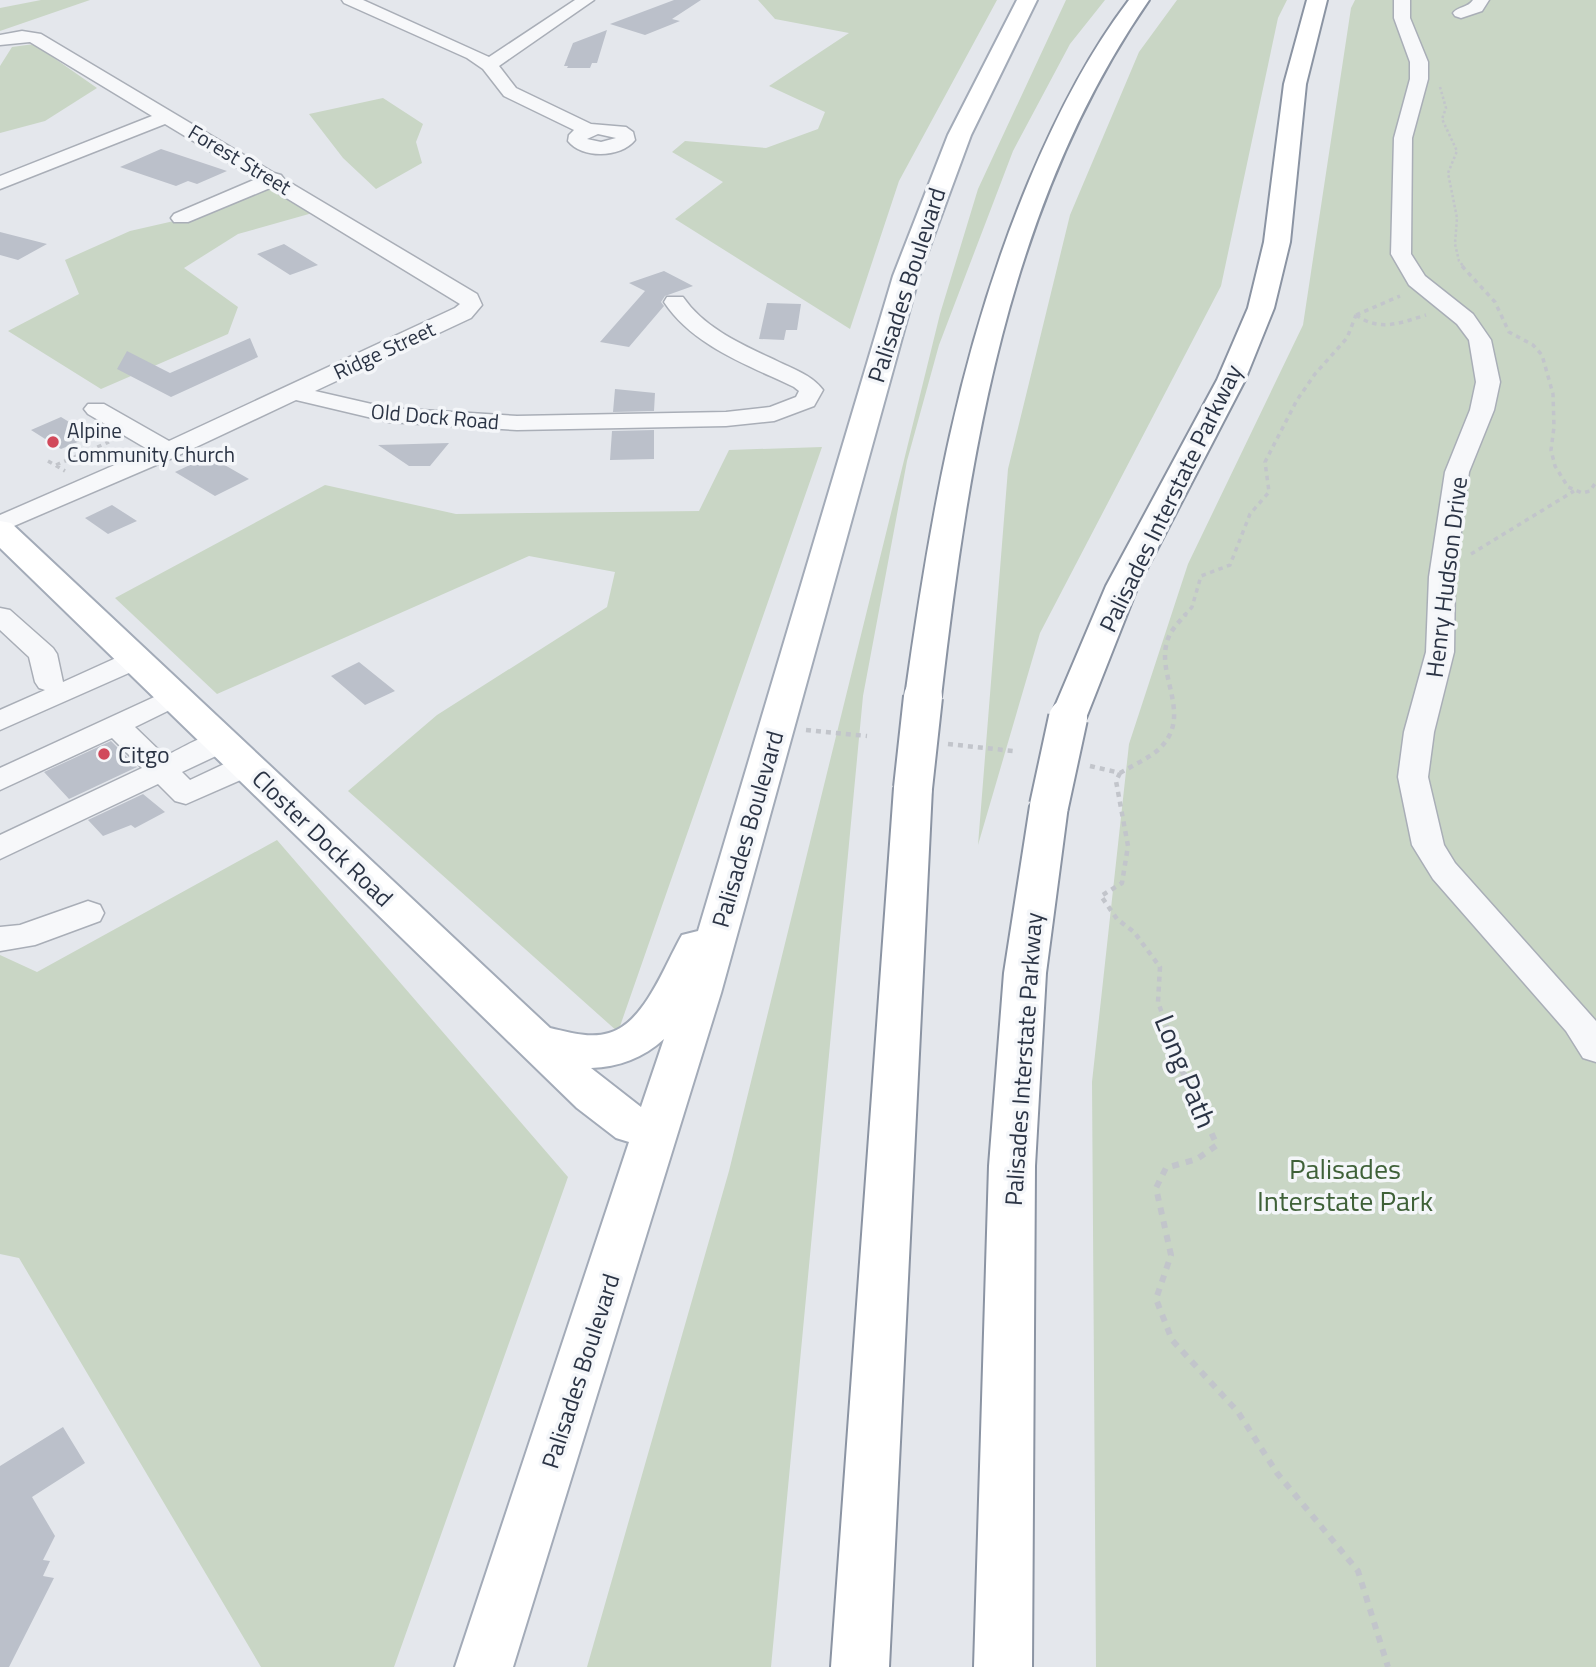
<svg xmlns="http://www.w3.org/2000/svg" width="1596" height="1667" viewBox="0 0 1596 1667" font-family="'Titillium Web',sans-serif">
  <rect width="100%" height="100%" fill="#e4e7ec"/>
  <path fill="#c9d6c5" d="M41,0H90L0,31V8Z
    M758,0H997L899,181L850,329L675,219L723,182L672,152L685,141L766,148L818,129L825,112L769,86L849,33L775,19Z
    M1066,0H1105L1070,44L1013,151L939,345L907,461L863,696L771,1667H587L729,1171L940,314L978,189Z
    M1177,0H1287L1278,18L1221,286L1040,633L978,845L1008,469L1070,215L1139,52Z
    M1355,0H1596V1667H1096L1092,1082L1129,744L1188,564L1303,325L1351,8Z
    M34,44L97,88L45,121L0,133V66L12,47Z
    M383,98L423,124L416,142L422,163L376,189L343,158L309,114Z
    M267,185L316,212L238,234L184,268L238,307L228,334L101,389L8,331L79,294L65,260L130,231L187,218Z
    M822,447L618,1032L348,791L437,715L607,607L615,572L529,556L217,694L115,598L325,485L456,514L699,511L729,450Z
    M277,840L568,1177L394,1667H261L19,1258L0,1254V955L37,972Z"/>
  <path fill="#bbc0ca" d="M674,0H701L672,19L680,21L645,35L610,24Z
    M607,30L597,63H592L590,68H567L568,66H564L573,43Z
    M161,149L227,171L197,184L188,181L176,186L120,167Z
    M0,232L47,244L18,260L0,255Z
    M284,244L318,265L290,275L257,254Z
    M664,271L693,286L665,296L661,302L664,306L629,347L600,342L645,291L629,283Z
    M767,303L801,304L797,330H786L784,340L759,339Z
    M250,338L258,357L171,397L117,369L127,351L170,373Z
    M615,389L655,393L654,411L613,412Z
    M61,417L92,436L61,449L31,430Z
    M654,430V459L610,460L612,431Z
    M449,443L430,466H409L378,445Z
    M209,456L249,479L215,496L175,472Z
    M112,505L137,521L108,534L85,518Z
    M359,662L395,691L365,705L331,676Z
    M111,741L137,767L69,799L44,772Z
    M143,794L165,812L135,828L131,825L103,836L88,820Z
    M63,1427L85,1463L32,1497L55,1536L43,1560L50,1561L43,1576L54,1578L9,1667H0V1466Z"/>
  <g fill="none" stroke-linecap="round" stroke-linejoin="round">
    <g stroke="#a9aeb7" stroke-width="3">
      <path id="minor" d="M342,0H363L489,57L575,0H594L499,66L516,88L591,124L626,127L633,132L635,140C621,158 582,159 568,141L569,135L574,130L504,96L483,69L467,58L344,3ZM598,134L616,138L601,142L587,139Z
        M1394,0H1410V18L1428,62V79L1412,138L1411,254L1425,276L1473,314L1491,340L1500,382L1494,410L1469,472L1455,577L1454,652L1434,732L1428,777L1444,845L1455,863L1596,1021V1062L1583,1058L1566,1031L1433,879L1412,845L1398,777L1404,732L1426,652L1429,577L1445,472L1470,410L1476,382L1469,340L1457,324L1409,285L1391,254L1394,138L1410,79V62L1394,18Z
        M1473,0H1489L1482,11L1461,18L1455,16L1453,13C1458,6 1468,8 1473,0Z
        M22,31L41,34L274,173L281,175L284,179L477,294L482,305L471,318L315,391L389,408L517,416L726,412L770,407L796,397L799,391L794,387C748,365 693,346 664,302L667,297H683C705,329 743,345 777,361C793,369 812,375 823,390L814,406L774,421L726,426L517,430L389,422L296,400L177,456L0,532V515L149,450L88,414L84,409L88,404H104L169,441L455,308L460,304L270,188L188,222H174L171,218L174,214L256,179L165,124L0,189V176L152,116L30,42L0,45V35Z
        M0,608L10,610L53,648L57,654L63,682L127,653L137,651L147,653L151,659L147,665L0,730V710L45,690L39,688L35,682L29,657L0,630Z
        M176,687L186,690L190,696L186,702L135,727L165,756C186,747 210,728 233,734L237,741L233,748L182,772L190,780L237,758L248,755L259,758L263,765L259,772L186,804L175,801L158,784L0,859V835L142,768L112,738L0,790V768Z
        M88,901L100,905L104,913L100,921L35,945L0,951V927L20,925Z"/>
    </g>
    <g stroke="#a3abb8" stroke-width="4">
      <path id="major" d="M1017,0H1037L971,135L919,276L721,993L513,1667H455L629,1142L616,1138L577,1108L0,548V521L11,523L550,1028C568,1032 590,1039 609,1033C645,1023 665,964 682,935L698,931L893,276L948,135ZM664,1039L641,1107L591,1068C619,1067 643,1058 664,1039Z"/>
    </g>
    <g stroke="#8b94a3" stroke-width="4">
      <path id="highway" d="M1129,0H1149C1007,205 969,455 941,697L936,705L923,708L910,705L905,697C930,518 959,349 1029,181C1056,117 1087,55 1129,0Z
        M1307,0H1327L1306,84L1290,242L1274,308L1245,380L1138,586L1086,718L1081,726L1068,729L1055,726L1050,718L1106,586L1217,380L1248,308L1264,242L1284,84Z
        M913,776L926,779L932,788L889,1667H831L894,788L900,779Z
        M1049,794L1062,797L1068,806L1046,973L1035,1166L1032,1667H974L989,1166L1004,973L1030,806L1036,797Z"/>
    </g>
    <path stroke="#c2c5cb" stroke-width="2.5" stroke-dasharray="2.5 2.5" stroke-linecap="butt" d="M1440,87L1446,108L1442,119L1457,151L1448,173L1457,218L1455,244L1459,261L1464,267"/>
    <path stroke="#c2c5cb" stroke-width="3.5" stroke-dasharray="4.5 4.5" stroke-linecap="butt" d="M1462,266L1495,302L1509,332L1533,345L1542,355L1553,394L1554,427L1551,450L1555,466L1568,487L1582,493L1590,491L1596,482
      M1356,315C1380,332 1400,323 1426,315
      M1356,315L1400,296
      M48,461L65,471
      M56,465L109,442
      M1471,554L1574,491
      M1184,616L1192,607L1201,576L1230,565L1250,514L1269,492L1265,462L1297,400L1315,374L1347,338L1356,315"/>
    <path stroke="#c2c5cb" stroke-width="4.5" stroke-dasharray="5 5" stroke-linecap="butt" d="M806,730L867,736
      M948,744L1013,751
      M1090,766L1120,773
      M1120,773L1116,781L1128,846L1122,883L1101,896L1117,919L1134,932L1160,967L1158,1002L1183,1072
      M1120,773C1132,766 1147,759 1158,750C1193,718 1159,680 1166,646C1168,633 1177,624 1186,614"/>
    <path stroke="#c2c5cb" stroke-width="6" stroke-dasharray="7 7" stroke-linecap="butt" d="M1182,1070L1217,1145L1197,1159L1166,1168L1156,1188L1171,1255L1156,1299L1172,1340L1238,1412L1277,1473L1358,1571L1388,1667"/>
    <use href="#minor" fill="#f7f8fa" fill-rule="evenodd"/>
    <use href="#major" fill="#fff" fill-rule="evenodd"/>
    <use href="#highway" fill="#fff" fill-rule="evenodd"/>
    <g stroke="#8b94a3" stroke-width="42" stroke-linecap="butt">
      <path id="highway-bridge" d="M913,788L923,697
        M1049,806L1068,718"/>
    </g>
    <use href="#highway-bridge" stroke="#fff" stroke-width="38"/>
  </g>
  <g fill="#d1495b" stroke="#f4f6f9" stroke-width="2.5">
    <circle cx="53" cy="442" r="7"/>
    <circle cx="104" cy="754" r="7"/>
  </g>
  <g text-anchor="middle" dominant-baseline="central" stroke-width="7" stroke-linejoin="round" paint-order="stroke">
    <g font-size="21" fill="#2b3445" stroke="#f4f6f9">
      <text transform="translate(240 159) rotate(31)">Forest Street</text>
      <text transform="translate(384 350) rotate(-25)">Ridge Street</text>
      <text transform="translate(435 416) rotate(5)">Old Dock Road</text>
    </g>
    <g font-size="21" fill="#2b3445" stroke="#f4f6f9" text-anchor="start">
      <text x="67" y="430">Alpine<tspan x="67" dy="24">Community Church</tspan></text>
    </g>
    <g font-size="24" fill="#2b3445" stroke="#f4f6f9">
      <text transform="translate(906 285) rotate(-72)">Palisades Boulevard</text>
      <text transform="translate(1170 498) rotate(-64)">Palisades Interstate Parkway</text>
      <text transform="translate(1446 577) rotate(-83)">Henry Hudson Drive</text>
      <text transform="translate(747 829) rotate(-74)">Palisades Boulevard</text>
      <text transform="translate(323 838) rotate(44)">Closter Dock Road</text>
      <text transform="translate(1023 1059) rotate(-86)">Palisades Interstate Parkway</text>
      <text transform="translate(580 1371) rotate(-72)">Palisades Boulevard</text>
    </g>
    <g font-size="24" fill="#2b3445" stroke="#f4f6f9" text-anchor="start">
      <text x="118" y="754">Citgo</text>
    </g>
    <g font-size="28" fill="#2b3445" stroke="#f4f6f9">
      <text transform="translate(1186 1071) rotate(68)">Long Path</text>
    </g>
    <g font-size="28" fill="#3f6138" stroke="#f4f6f9">
      <text x="1345" y="1168">Palisades<tspan x="1345" dy="32">Interstate Park</tspan></text>
    </g>
  </g>
</svg>
